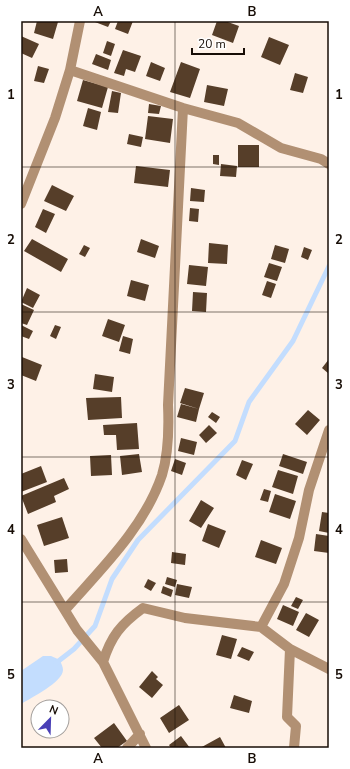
<svg xmlns="http://www.w3.org/2000/svg" width="350" height="769" viewBox="0 0 350 769" font-family="'Nunito Sans',sans-serif">
  <rect width="100%" height="100%" fill="#fef1e7"/>
  <path fill="#c3ddfe" d="M43,656H51L60,660C61,663 63,667 63,670C63,682 31,698 21,704V671Z"/>
  <g fill="none" stroke-linecap="round" stroke-linejoin="round">
    <path stroke="#c3ddfe" stroke-width="5" d="M56,663L74,649L95,626L112,579L138,540L235,441L249,402L293,341L329,266"/>
  </g>
  <path fill="#563e29" d="M37,21L58,22L53,39L34,33Z
    M96,21H111L108,27L95,22Z
    M118,21H133L128,34L115,29Z
    M217,21H225L239,26L233,43L212,35Z
    M21,36L39,44L32,58L21,53Z
    M269,37L289,45L280,65L261,57Z
    M107,41L115,44L111,56L103,53Z
    M123,50L141,56L135,72L126,69L124,76L114,73Z
    M96,54L111,60L108,70L92,64Z
    M151,62L165,68L160,81L146,76Z
    M181,62L200,69L190,98L170,92Z
    M38,66L49,69L44,83L34,81Z
    M295,73L308,77L303,93L290,90Z
    M83,80L108,87L102,108L77,101Z
    M207,85L228,89L224,106L204,102Z
    M112,91L121,93L118,113L108,112Z
    M149,104L161,106L159,114L148,113Z
    M88,108L101,112L97,130L83,126Z
    M148,116L173,119L170,143L145,139Z
    M129,134L143,137L141,147L127,144Z
    M238,145H259V167H238Z
    M213,155H219V165L213,164Z
    M221,164L237,166L236,177L220,176Z
    M136,166L170,170L168,187L134,183Z
    M52,185L74,196L66,211L44,201Z
    M191,188L205,190L204,202L190,201Z
    M190,208L199,209L198,222L189,221Z
    M43,209L55,214L46,233L35,227Z
    M32,239L68,259L61,272L24,251Z
    M141,239L159,246L155,258L137,252Z
    M209,243L228,245L227,264L208,263Z
    M84,245L90,248L85,257L79,254Z
    M275,245L289,249L285,263L271,259Z
    M304,247L312,250L308,260L301,257Z
    M269,263L282,267L277,281L264,277Z
    M189,265L208,267L206,286L187,284Z
    M131,280L149,285L145,301L127,296Z
    M267,281L276,284L271,298L262,295Z
    M27,288L40,295L33,308L21,302Z
    M193,292L207,293L206,312L192,311Z
    M21,304L34,310L27,325L21,323Z
    M108,319L125,325L119,342L102,336Z
    M21,325L33,331L29,339L21,336Z
    M55,325L61,327L56,339L50,336Z
    M123,336L133,339L130,354L119,351Z
    M22,357L42,365L36,381L21,375Z
    M329,359V374L322,368Z
    M95,374L114,377L112,392L93,389Z
    M185,388L204,393L199,409L180,403Z
    M121,397L122,418L88,420L86,398Z
    M181,404L199,409L196,422L177,417Z
    M308,410L320,420L307,435L295,424Z
    M212,412L220,417L216,423L208,417Z
    M137,423L139,449L117,450L116,435H104L103,425Z
    M209,425L217,433L206,443L199,435Z
    M181,438L197,442L194,455L178,451Z
    M139,454L142,472L122,475L120,456Z
    M283,454L307,462L303,474L279,466Z
    M111,455L112,475L91,476L90,456Z
    M175,459L186,463L182,475L171,471Z
    M242,460L253,464L246,480L236,475Z
    M41,466L47,482L21,492V474Z
    M278,470L298,476L293,494L272,487Z
    M64,478L69,489L54,496L56,502L28,514L21,496Z
    M264,489L271,491L268,502L260,500Z
    M275,494L296,501L290,519L269,512Z
    M201,500L214,508L201,528L189,521Z
    M322,512L329,513V533L319,531Z
    M62,517L69,538L44,546L37,525Z
    M208,524L226,531L219,548L202,541Z
    M316,534L329,536V553L314,551Z
    M261,540L282,548L276,564L255,557Z
    M172,552L186,554L185,565L171,563Z
    M67,559L68,572L55,573L54,560Z
    M167,577L177,580L175,587L165,584Z
    M148,579L156,583L151,591L144,587Z
    M177,584L192,587L189,598L175,595Z
    M163,586L173,590L171,597L161,593Z
    M296,597L303,600L298,609L291,606Z
    M283,605L299,612L293,626L277,619Z
    M306,613L319,620L309,637L296,630Z
    M222,635L237,639L231,659L216,655Z
    M242,647L254,652L249,661L237,656Z
    M152,671L158,677L156,679L163,685L152,698L139,687Z
    M234,695L252,701L249,713L230,708Z
    M179,705L189,720L169,733L160,718Z
    M114,723L127,741L117,748H102L94,738Z
    M181,736L190,748H171L169,745Z
    M220,737L226,748H200Z"/>
  <g fill="none" stroke-linecap="round" stroke-linejoin="round">
    <path stroke="#b19073" stroke-width="10" d="M70,70L183,108L238,123L281,148L321,159L329,164
      M21,204L55,118L70,70L80,21
      M21,539L77,630L103,662L146,748
      M65,610C101,569 144,528 162,475C169,452 169,428 168,405L183,108
      M261,627L284,584L299,538L309,490L329,430
      M290,649L287,717L296,726L294,748
      M103,662C111,636 121,624 143,608L185,618L261,627L290,649L329,669
      M127,748L140,734"/>
  </g>
  <path fill="none" stroke="#170d06" stroke-width="1" stroke-opacity="0.55" d="M175,21V748M21,167H329M21,312H329M21,457H329M21,602H329"/>
  <rect width="350" height="769" fill="none" stroke="#ffffff" stroke-width="44"/>
  <g transform="translate(50 719) rotate(23)"><circle r="19" fill="#ffffff" stroke="#a29e9b"/>
  <path d="M0-3L7 15L0 10L-7 15Z" fill="#493fb6"/>
  <text y="-6" font-size="11" font-weight="bold" text-anchor="middle" fill="#170d06">N</text>
  </g>
  <path d="M192 48v6h52v-6" fill="none" stroke="#170d06" stroke-width="2"/>
  <text x="198" y="48" font-size="12" fill="#170d06" stroke="#ffffff" stroke-width="3" paint-order="stroke">20 m</text>
  <rect x="22" y="22" width="306" height="725" fill="none" stroke="#170d06" stroke-width="1.5"/>
  <g font-size="13" text-anchor="middle" font-weight="bold" fill="#170d06">
    <text x="98" y="16">A</text>
    <text x="252" y="16">B</text>
    <text x="11" y="99">1</text>
    <text x="339" y="99">1</text>
    <text x="11" y="244">2</text>
    <text x="339" y="244">2</text>
    <text x="11" y="389">3</text>
    <text x="339" y="389">3</text>
    <text x="11" y="534">4</text>
    <text x="339" y="534">4</text>
    <text x="11" y="679">5</text>
    <text x="339" y="679">5</text>
    <text x="98" y="763">A</text>
    <text x="252" y="763">B</text>
  </g>
</svg>
